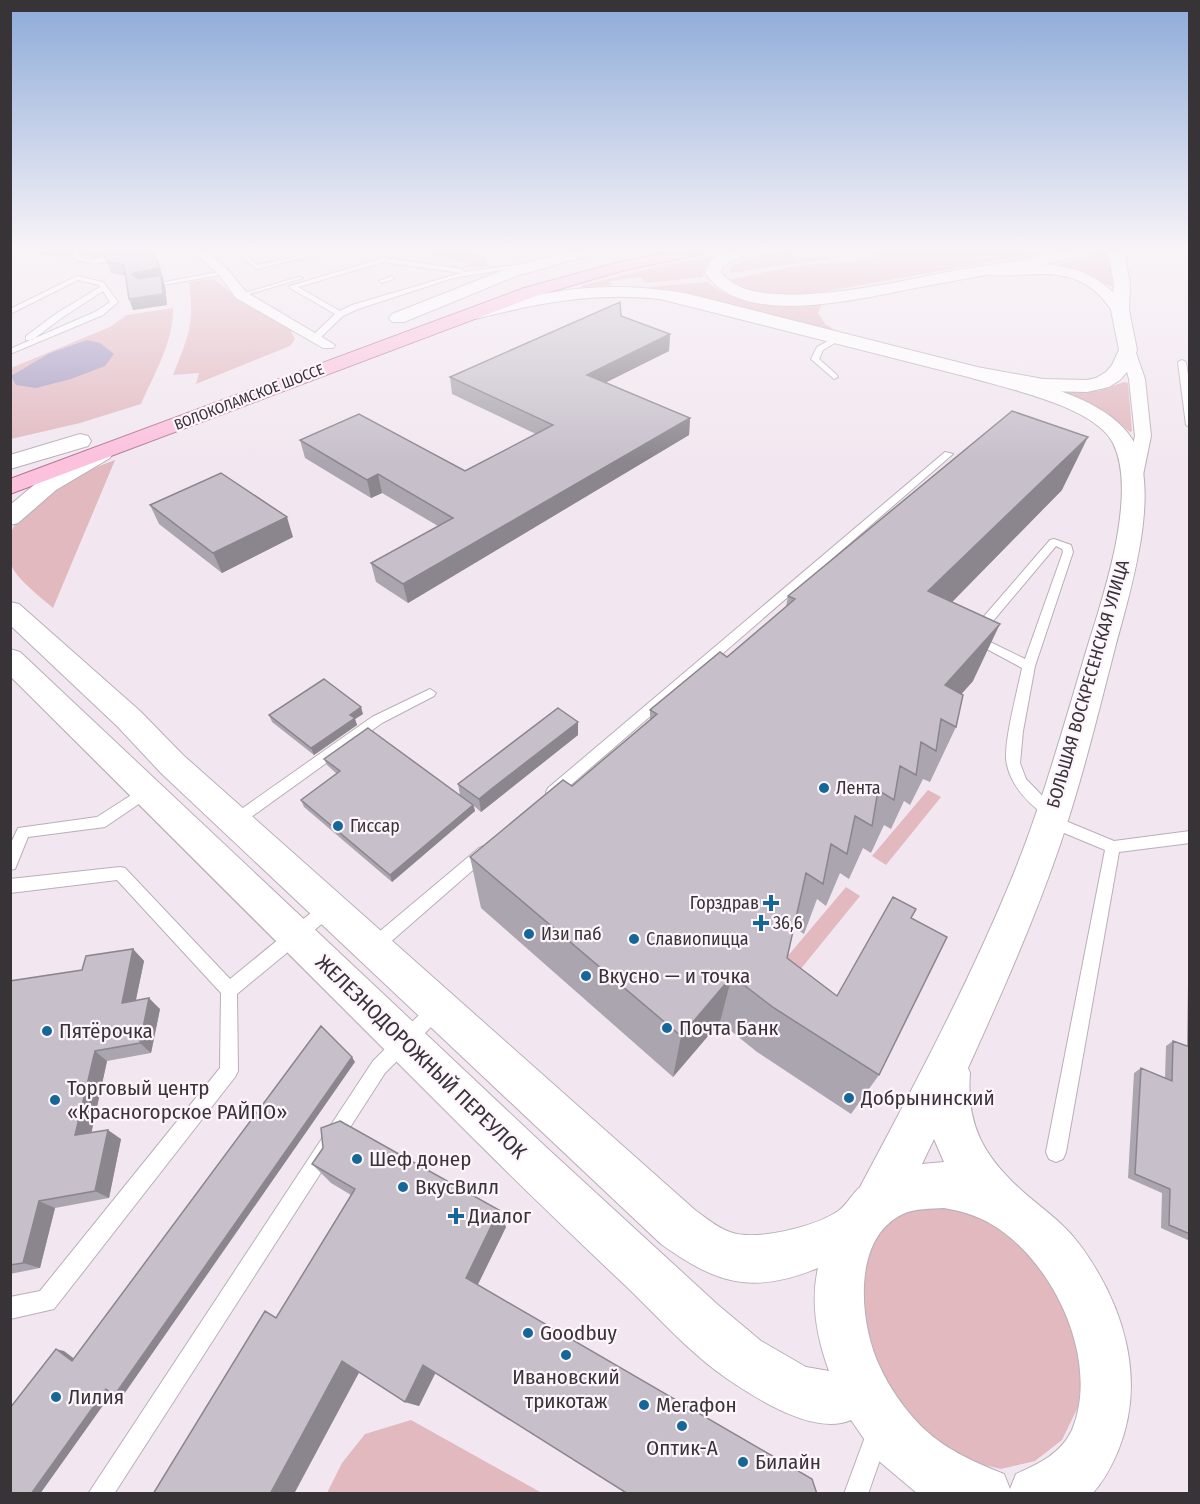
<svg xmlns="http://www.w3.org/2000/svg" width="1200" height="1504" viewBox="0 0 1200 1504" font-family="'Fira Sans Condensed',sans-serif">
  <rect width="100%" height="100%" fill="#f2e7f0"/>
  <path fill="#e1b9bf" d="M415,251H468L487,257L486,267H463L468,263Z
    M788,251L798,259L829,256L831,259L730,273V267L752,257Z
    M870,251H1053L805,295C778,295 750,295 727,280L795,266L878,259Z
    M1102,251H1109L1113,287L1091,278L1046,267L1082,259Z
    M714,256L718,257C709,260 701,267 704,277L646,283L641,277L609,281L612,285L584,288L580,286L659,266Z
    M214,279L246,305L290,329L295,339L290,346L196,384L199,373L173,375C188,337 195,325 189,282Z
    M708,282C736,308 786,302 822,304L818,313L825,324L841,334L648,287Z
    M173,308C174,341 154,374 141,404L80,423L11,439V368L110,327L127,315Z
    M1124,382L1128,383L1132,431L1130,432L1105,412L1059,391H1098Z
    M115,460L53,608C42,598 15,578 11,564C9,561 11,554 11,550C11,543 10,535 13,528C29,493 82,472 115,460Z
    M928,790L941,797L886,865L872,856Z
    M846,887L860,896L791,981L776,970Z
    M939,1204L971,1209L1034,1252L1075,1326L1082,1368L1078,1407L1062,1440L1035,1461L1001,1469L962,1460L893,1405L859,1323L867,1250L885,1224L910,1209Z
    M411,1420L542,1493H327L342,1463L365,1434Z"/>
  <path fill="#a39ac0" d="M87,340L100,343L114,354L105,366L71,379L36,388L16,385L11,376L50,353Z"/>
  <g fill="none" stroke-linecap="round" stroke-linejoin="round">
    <g stroke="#b9afb7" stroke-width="2">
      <path id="service" d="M72,251H78L79,257C100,264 114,251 133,251C116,264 94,267 74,259Z
        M235,251H242L258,265L320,251H332L257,269Z
        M384,258L462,269L464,272L531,263L534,265L453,278L358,309L343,316L318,340H312V336L335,314L290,288V286ZM384,262L461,273L352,305L340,311L298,287Z
        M224,271L226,274L146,288L143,286Z
        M77,276L103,282L118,302L103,315L10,354V349L97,311L110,302L103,291L63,317L32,340H26V336L57,313L100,287L99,285L78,280L10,314V309Z
        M392,276L394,279L382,283L379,281Z
        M298,277L303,278L243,296L238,295Z
        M837,336H840V340L823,350L819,359L837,375L838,377L834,379L811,359L817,347Z
        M1182,360L1186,362L1190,388V428L1186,425L1178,362Z
        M945,452L953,454L558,796H548L546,792L548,788Z
        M1054,539L1071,545L1073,552L1035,666L1023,731L1020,763L1026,779L1059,813L1056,817L1114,841L1190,831V843L1119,852L1066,1152L1063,1159L1056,1162L1049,1159L1046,1152L1105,850L1045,825L1043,821L1046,816C1028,803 1012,787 1007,765C1002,747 1018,689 1022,668L970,640L973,629L1050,540ZM1056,546L1062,549L1063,552L1025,659L982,638L983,633Z
        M430,689L436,693L434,696L382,723L240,825L235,827L230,825L228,821L230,817L372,717Z
        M147,785L152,787L154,791L152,795L105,827L28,837L15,869L10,870V845L18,828L97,817Z
        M484,846L489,848L491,852L489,856L379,952L373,954L367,952L365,947L367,942L479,848Z
        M120,867L125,868L230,979L323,903L329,901L335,903L337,908L335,913L237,994L238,1071L235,1077L54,1309L10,1319V1297L40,1291L220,1068L221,993L117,880L10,893V879Z
        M436,1002L442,1004L445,1010L442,1016L385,1073L114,1494H88L373,1061L430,1004Z
        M877,1422L885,1426L889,1434L868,1494H844L869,1426Z"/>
    </g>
    <g stroke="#b9afb7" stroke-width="2">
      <path id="minor" d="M194,251H207L228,270L246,292L335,345L333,348H323L236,298L220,276Z
        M1128,346L1135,350L1145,379L1151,436L1143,475L1140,479H1128L1125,475L1135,436L1129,379L1121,350Z"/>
    </g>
    <g stroke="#b9afb7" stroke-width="2">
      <path id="tertiary" d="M1004,264C1055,262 1097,265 1128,310L1126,314H1114C1107,303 1099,293 1088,286C1056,266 1024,278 990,275C985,274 985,274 982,270L985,267Z
        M979,368C1025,380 1106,396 1132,439C1163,489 1129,595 1115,648C1098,714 1082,780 1060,845C1034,921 1001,995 968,1068L970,1073C966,1124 983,1155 1020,1189C1041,1208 1062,1221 1080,1245C1124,1305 1147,1380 1118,1451C1111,1467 1104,1481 1092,1494H918L880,1462L851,1420C814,1436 757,1399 726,1378C690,1353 660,1319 629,1289C576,1239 524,1189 473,1138C319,984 165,830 10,676V649L20,652L547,1148L718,1305L761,1341L806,1367L829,1371C817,1338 810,1303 818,1268C752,1295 717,1284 661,1244L161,773L118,727L10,625V602L19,604L140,711L183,755L695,1210C706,1218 718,1228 730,1232C755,1242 817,1226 838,1211C846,1206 852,1194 860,1187C915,1084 970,981 1014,873C1044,798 1065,721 1088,645C1104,594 1138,493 1113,443C1095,407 1009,389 972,378L970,374L972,370ZM934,1139L944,1162L922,1164ZM944,1208C961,1211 976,1215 991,1224C1053,1260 1101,1360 1072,1430C1061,1454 1038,1464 1016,1474L1010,1489L1004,1474C972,1461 943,1449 918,1423C903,1407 889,1387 880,1367C859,1324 851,1238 903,1214C915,1208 931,1209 944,1208Z
        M102,447L110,448L113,453L110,458L56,490L18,523L10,525V505L40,480L94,448Z"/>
    </g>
    <g stroke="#b9afb7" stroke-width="2">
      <path id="secondary" d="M570,251H596L593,254L516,276L404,322H392L389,318L392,314L504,270Z
        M726,251H750L722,267L721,272C751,318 900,281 947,272C984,266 1023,261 1059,251H1085L1082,254L1056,262C1013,270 969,278 926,286C869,296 742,332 705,272L711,260Z
        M1108,251H1124L1130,284L1129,310L1137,350L1131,367L1120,380L1109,387L1087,392L1043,391L976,379L660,299C593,292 539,303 475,319L469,318L466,314L469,310C548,290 607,279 689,294L977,367L1043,379L1087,380L1096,378L1106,372L1112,365L1119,350L1111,310L1114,284Z
        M80,434L88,436L91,441L88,446L10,469V455Z"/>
    </g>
    <g stroke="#b47494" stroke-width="2">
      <path id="primary" d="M672,251H704L701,254L621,271L536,296L10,494V479L524,288L612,264Z"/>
    </g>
    <use href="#service" fill="#fff" fill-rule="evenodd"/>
    <use href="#minor" fill="#fff" fill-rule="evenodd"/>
    <use href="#tertiary" fill="#fff" fill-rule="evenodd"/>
    <use href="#secondary" fill="#fff" fill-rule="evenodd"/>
    <use href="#primary" fill="#fbc1dd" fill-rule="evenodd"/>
  </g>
  <path fill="#aba5af" d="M38,251H70L71,257L40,255Z
    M79,251H153L164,279L163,280L165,286L167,305L133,310L126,276L111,273L105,254L94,257L81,255Z
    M621,316L670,334L669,351L606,382L690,418L689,435L408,603L376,582L371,563L438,526L382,493L371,498L305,458L300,440L465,471L536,434L452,394L450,377Z
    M1062,490L952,602L973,681L961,694L956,727L930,782L923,779L910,805L904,801L891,829L884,825L871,853L863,848L849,879L840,873L826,906L817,899L804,934L794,927L787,958L837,996L911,918L879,1075L851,1114L757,1052L720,1022L673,1077L481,908L470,857L572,786L650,721V710L727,657L786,607L788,596Z
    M150,505L293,537L222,573L159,524Z
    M363,714L355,719L357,725L314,755L272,722L269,715Z
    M578,722V735L481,812L474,806L475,811L392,882L304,807L301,800L337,774L327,765L324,759L460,795L458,784Z
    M133,949L144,961L136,1000L160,1009L151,1053L107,1061L91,1133L121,1139L109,1198L55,1208L40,1268L10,1274V981L82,970Z
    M1190,981V1241L1161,1228L1162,1193L1128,1178L1134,1073L1141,1068L1165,1078L1166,1046L1173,1041L1187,1046L1188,982Z
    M312,1164L506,1227L419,1406L405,1402L277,1316L351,1195L331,1183Z"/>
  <path fill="#8b868e" d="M91,251H119L94,257Z
    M160,268L165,286L167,305L133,310L129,299L139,284L132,275L134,273Z
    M670,334L669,351L587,392V375Z
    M690,418L689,435L408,603L403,584Z
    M1088,437L1062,490L907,648L928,591Z
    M378,474L382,493L371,498L367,480Z
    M287,517L293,537L222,573L213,553Z
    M1000,624L973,681L920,741L945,685Z
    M361,707L363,714L355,719L357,725L314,755L311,748L350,715Z
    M578,722V735L481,812L479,799Z
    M473,805L475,811L392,882L390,875Z
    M133,949L144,961L133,1013L122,1003Z
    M732,976L720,1022L673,1077L681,1036Z
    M149,998L160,1009L151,1053L140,1043Z
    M95,1051L107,1061L89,1144L75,1135Z
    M352,1057L355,1062L122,1397L114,1396Z
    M108,1130L121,1139L109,1198L95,1191Z
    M39,1201L55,1208L40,1268L23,1263Z
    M499,1210L506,1227L475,1290L466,1278Z
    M56,1349L64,1351L80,1363L72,1361Z
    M342,1361L361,1369L294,1494H270Z
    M423,1365L436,1372L419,1406L405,1402Z
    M106,1389L114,1390L40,1494H31Z"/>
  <path fill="#c7c0cb" stroke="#8b868e" stroke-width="1.5" d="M110,251H153L160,268L134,273L132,275L138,279L161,275L163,294L129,299L124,265L107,262L104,254Z
    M620,302L621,316L670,334L587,375L690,418L403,584L371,563L453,518L378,474L367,480L300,440L359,414L465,471L553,425L450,377Z
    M1012,411L1088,437L928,591L1000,624L945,685L963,695L956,727L941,719L936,751L921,742L916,775L900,766L894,800L878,790L872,826L855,816L847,854L831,844L823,884L806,873L787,958L837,996L893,897L916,909L911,918L947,937L879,1075L774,1008L732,976L681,1036L470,857L563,780L572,786L657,714L650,710L720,652L727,657L795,599L788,596Z
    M221,473L287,517L213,553L150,505Z
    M324,679L361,707L350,715L355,718L311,748L269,715Z
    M558,708L578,722L490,790L479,799L458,784Z
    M368,728L473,805L390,875L301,800L340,771L324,759Z
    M133,949L122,1003L149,998L140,1043L95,1051L75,1135L108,1130L95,1191L39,1201L23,1263L10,1265V981L82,970L86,956Z
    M321,1026L352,1057L114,1396L106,1389L31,1494H10V1408L56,1349L72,1361Z
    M1173,1041L1190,1047V1234L1169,1225L1170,1189L1135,1174L1141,1068L1172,1081Z
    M340,1121L499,1210L466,1278L812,1479L817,1494H628L423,1365L405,1402L342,1361L270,1494H153L265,1311L276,1318L355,1189L312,1164L323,1148L321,1128Z"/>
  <linearGradient id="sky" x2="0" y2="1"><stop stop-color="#8caad8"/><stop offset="0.54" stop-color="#f9f4f8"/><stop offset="1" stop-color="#f9f4f8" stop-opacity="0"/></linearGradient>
  <rect width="1200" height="462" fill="url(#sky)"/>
  <g fill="#156798" stroke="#fef5fc" stroke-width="2">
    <circle cx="824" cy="788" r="6"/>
    <circle cx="338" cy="826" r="6"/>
    <path d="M768 894h6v6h6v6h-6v6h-6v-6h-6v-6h6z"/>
    <path d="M758 914h6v6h6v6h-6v6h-6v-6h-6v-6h6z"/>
    <circle cx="529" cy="934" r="6"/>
    <circle cx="634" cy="939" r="6"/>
    <circle cx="586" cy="976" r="6"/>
    <circle cx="667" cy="1028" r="6"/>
    <circle cx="47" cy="1031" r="6"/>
    <circle cx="849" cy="1098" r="6"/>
    <circle cx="55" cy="1100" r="6"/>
    <circle cx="357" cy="1159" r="6"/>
    <circle cx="403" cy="1187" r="6"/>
    <path d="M453 1207h6v6h6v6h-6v6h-6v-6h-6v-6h6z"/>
    <circle cx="528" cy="1333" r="6"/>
    <circle cx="566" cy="1355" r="6"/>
    <circle cx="56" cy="1397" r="6"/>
    <circle cx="644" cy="1405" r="6"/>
    <circle cx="682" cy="1426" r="6"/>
    <circle cx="743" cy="1462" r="6"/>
  </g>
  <g text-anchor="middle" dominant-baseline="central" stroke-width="4.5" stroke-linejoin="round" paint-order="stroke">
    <g font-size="15" fill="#373337" stroke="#fef5fc">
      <text transform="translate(249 397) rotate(-21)">ВОЛОКОЛАМСКОЕ ШОССЕ</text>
    </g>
    <g font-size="18" fill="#373337" stroke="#fef5fc">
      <text transform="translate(1088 684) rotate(-74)">БОЛЬШАЯ ВОСКРЕСЕНСКАЯ УЛИЦА</text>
    </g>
    <g font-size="18" fill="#373337" stroke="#fef5fc" text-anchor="start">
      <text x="836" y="788">Лента</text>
      <text x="350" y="826">Гиссар</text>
      <text x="759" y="903" text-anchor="end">Горздрав</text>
      <text x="773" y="923">36,6</text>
      <text x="541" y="934">Изи паб</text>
      <text x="646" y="939">Славиопицца</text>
    </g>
    <g font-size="21" fill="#373337" stroke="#fef5fc" text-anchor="start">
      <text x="598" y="976">Вкусно — и точка</text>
      <text x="679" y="1028">Почта Банк</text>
      <text x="59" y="1031">Пятёрочка</text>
      <text x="67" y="1088">Торговый центр<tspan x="67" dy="24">«Красногорское РАЙПО»</tspan></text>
      <text x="861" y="1098">Добрынинский</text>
      <text x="369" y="1159">Шеф донер</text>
      <text x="415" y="1187">ВкусВилл</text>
      <text x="468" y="1216">Диалог</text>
      <text x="540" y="1333">Goodbuy</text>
      <text x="566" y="1377" text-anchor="middle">Ивановский<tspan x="566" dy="24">трикотаж</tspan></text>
      <text x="68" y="1397">Лилия</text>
      <text x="656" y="1405">Мегафон</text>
      <text x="682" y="1448" text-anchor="middle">Оптик-А</text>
      <text x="755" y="1462">Билайн</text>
    </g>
    <g font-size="21" fill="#373337" stroke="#fef5fc">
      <text transform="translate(421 1057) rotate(44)">ЖЕЛЕЗНОДОРОЖНЫЙ ПЕРЕУЛОК</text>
    </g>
  </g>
  <rect width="1200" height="1504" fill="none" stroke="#373337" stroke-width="24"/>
</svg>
